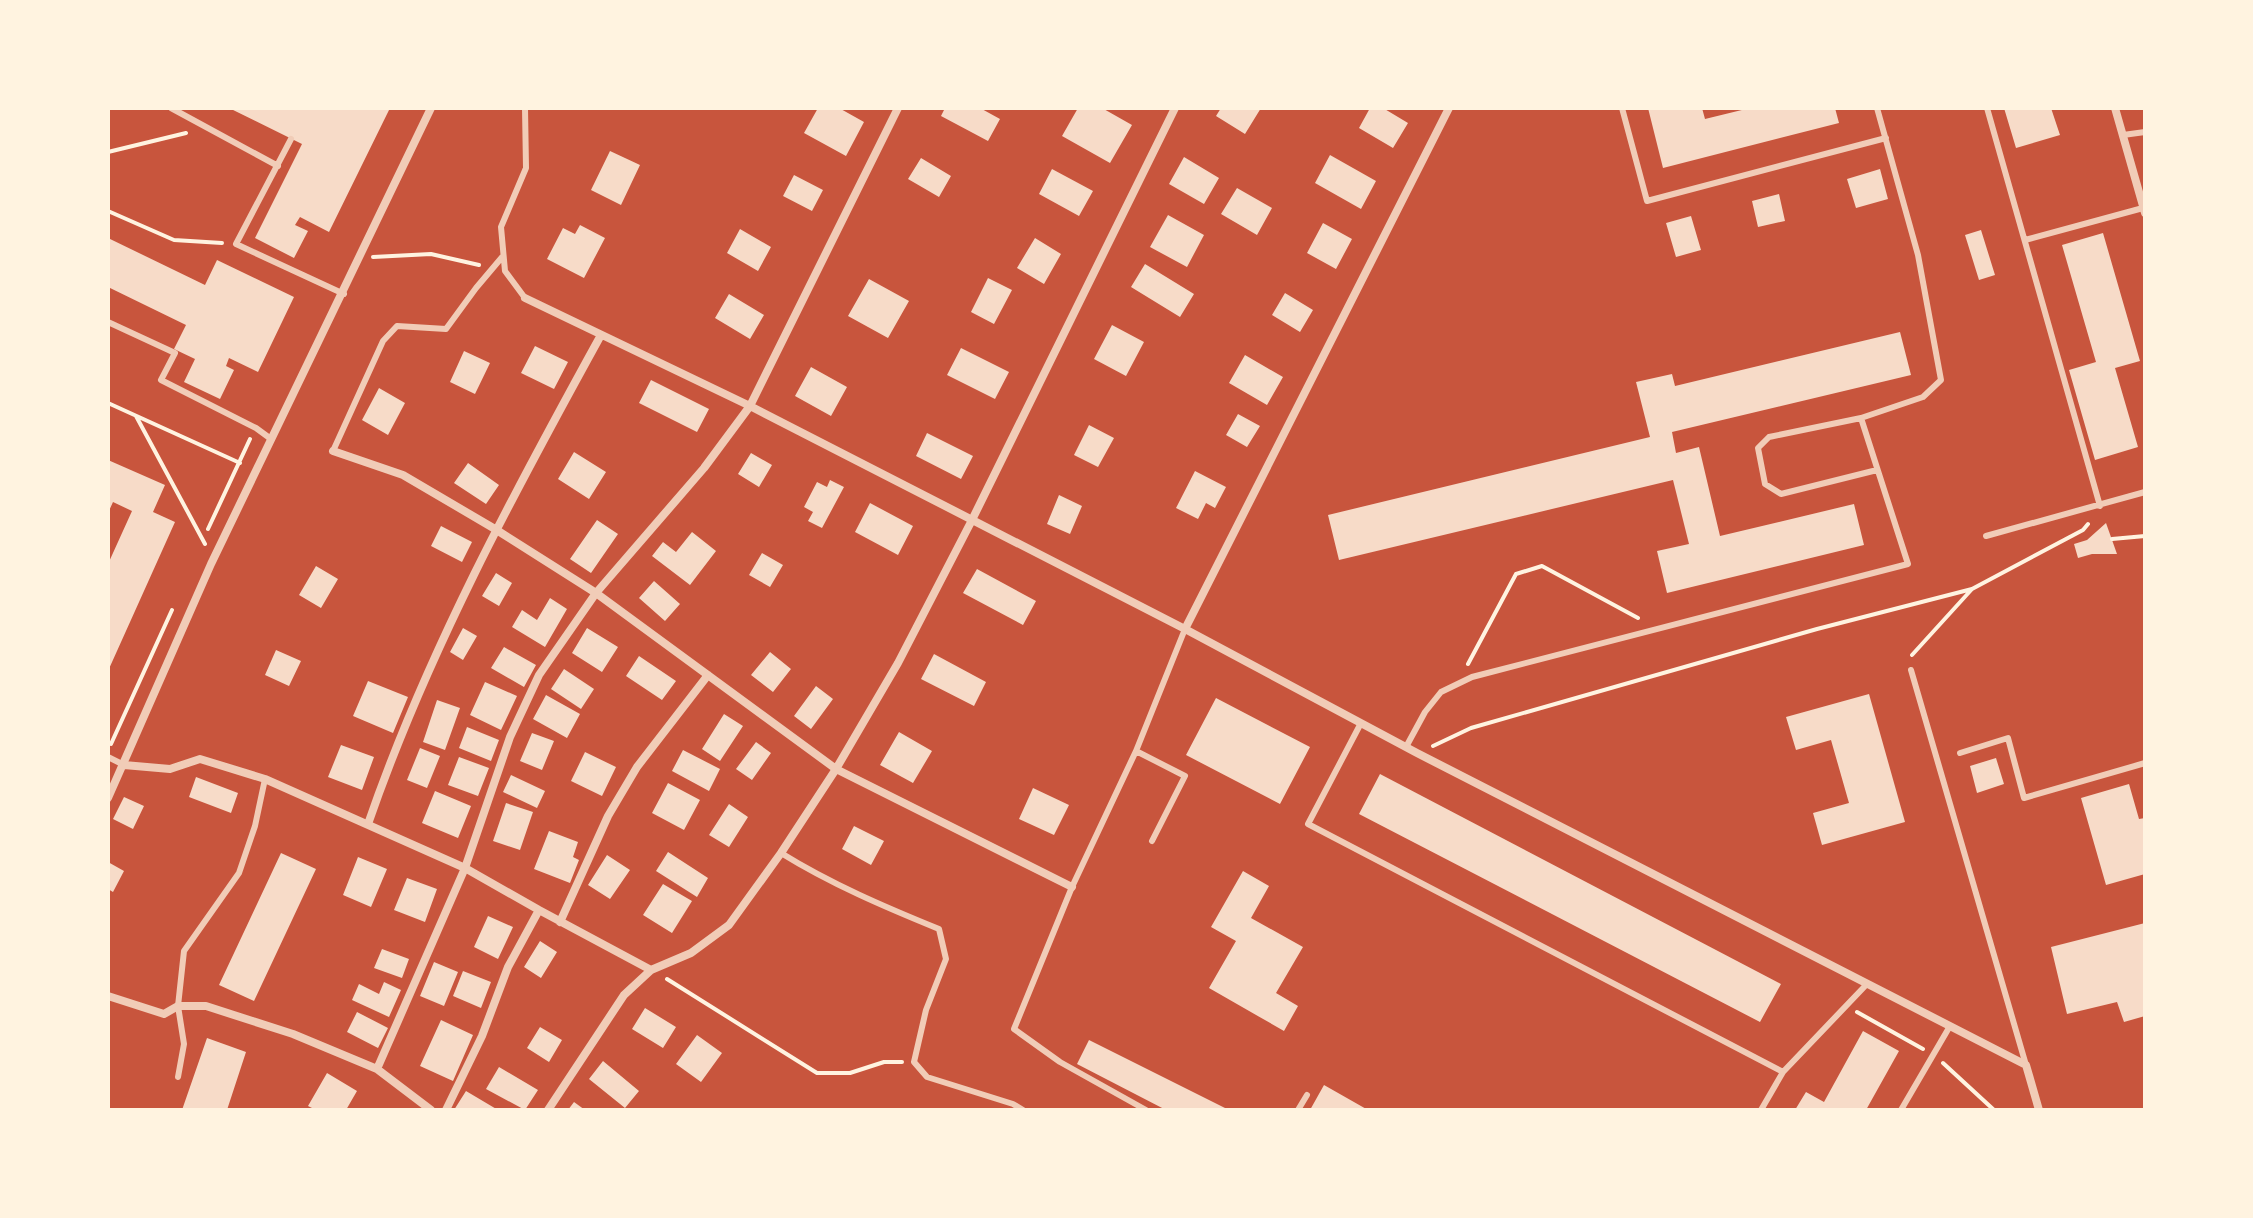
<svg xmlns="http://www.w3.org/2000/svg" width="2253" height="1218" viewBox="0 0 2253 1218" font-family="'Exo 2',sans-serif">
  <rect width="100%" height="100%" fill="#c8553d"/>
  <path fill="#f7dbc8" d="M229,108H390L329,232L300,217L295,225L308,231L294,258L255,238L302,144Z
    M818,108H839L864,122L846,156L804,133Z
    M945,108H980L1000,119L988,141L941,116Z
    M1078,108H1102L1132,125L1110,163L1062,136Z
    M1221,108H1261L1245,134L1216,116Z
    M1370,108H1383L1408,123L1393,148L1359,128Z
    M1648,108H1702L1705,119L1750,108H1835L1839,123L1663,168Z
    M2004,108H2051L2060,135L2016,148Z
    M610,151L640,165L621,205L591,190Z
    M1330,155L1376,181L1361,209L1315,183Z
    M1184,157L1219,178L1204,204L1169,184Z
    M921,158L951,176L939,197L908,179Z
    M1052,169L1093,191L1079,216L1039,194Z
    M1880,169L1888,199L1856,208L1847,179Z
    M794,175L823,190L812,211L783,196Z
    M1237,188L1272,208L1257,235L1221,214Z
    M1779,194L1785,221L1758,227L1752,201Z
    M1168,215L1204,235L1187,267L1150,247Z
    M1691,216L1701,250L1676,257L1666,223Z
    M1323,223L1352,239L1336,269L1307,253Z
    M580,225L605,238L584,278L547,259L563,228L575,234Z
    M740,229L771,247L758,271L727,253Z
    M1981,230L1995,275L1979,280L1965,235Z
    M2103,233L2140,361L2115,368L2138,447L2095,460L2069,370L2096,362L2062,245Z
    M108,238L205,285L217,260L294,297L258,372L229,358L226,366L234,370L220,399L184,382L195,359L174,349L186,325L108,287Z
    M1035,238L1061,254L1044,284L1017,268Z
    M1145,264L1194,294L1180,317L1131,287Z
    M988,278L1012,290L994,324L971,312Z
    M869,279L909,301L888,338L848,316Z
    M1285,293L1313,310L1300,332L1272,315Z
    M729,294L764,315L750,339L715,318Z
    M1112,325L1144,342L1126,376L1094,359Z
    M1900,332L1911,375L1672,432L1676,453L1699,447L1720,536L1854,504L1864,545L1667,593L1657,551L1689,544L1673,480L1339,560L1328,515L1650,437L1636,382L1672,374L1675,386Z
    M535,346L568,362L554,389L521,373Z
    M961,348L1009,372L995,399L947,375Z
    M464,351L490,363L475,394L450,382Z
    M1245,355L1283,377L1267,405L1229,383Z
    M811,367L847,387L831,416L795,396Z
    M651,380L709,409L697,432L639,403Z
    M379,388L405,403L388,435L362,420Z
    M1238,414L1260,426L1247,447L1226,435Z
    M1089,425L1114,438L1098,467L1074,455Z
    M927,433L973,456L961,479L916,456Z
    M574,452L606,472L589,499L558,479Z
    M751,453L772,465L759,487L738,474Z
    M108,460L165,485L153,512L175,522L108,671V564L132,511L113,502L108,513Z
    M468,463L499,485L486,504L454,483Z
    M1195,471L1226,487L1215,508L1206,503L1198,519L1176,508Z
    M830,480L844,487L822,528L808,521L813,512L804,507L817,482L827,487Z
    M1059,495L1082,506L1070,534L1047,524Z
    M870,503L913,526L898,555L855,532Z
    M597,520L618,534L591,573L570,559Z
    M2106,523L2117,554H2092L2078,558L2074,544L2087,540Z
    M441,526L472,542L462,562L431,546Z
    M692,532L716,551L690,585L652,556L663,542L676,552Z
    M762,553L783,565L770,587L749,575Z
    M316,566L338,579L321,608L299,595Z
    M977,569L1036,601L1023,625L963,593Z
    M496,573L512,583L499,606L482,596Z
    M654,581L680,604L665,621L639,598Z
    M550,598L567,609L545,647L512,627L522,610L537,620Z
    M463,628L477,636L463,660L450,652Z
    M587,628L618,647L602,672L572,653Z
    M504,647L536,665L524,687L491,668Z
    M276,650L301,661L289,686L265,675Z
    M770,652L791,669L773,692L751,675Z
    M934,654L986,682L974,706L921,679Z
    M639,656L676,681L662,700L626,676Z
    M564,669L594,689L581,709L551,689Z
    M368,681L408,697L393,733L353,716Z
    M485,682L517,696L501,730L470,715Z
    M816,686L833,699L811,729L794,716Z
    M1869,694L1905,822L1822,845L1813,813L1849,803L1831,740L1796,750L1786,717Z
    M546,695L580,714L567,738L533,719Z
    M1216,698L1310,747L1280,804L1186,755Z
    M437,700L460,708L445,750L423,742Z
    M724,714L743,726L720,761L702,749Z
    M467,727L499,740L491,761L459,748Z
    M899,732L932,751L913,783L880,765Z
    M532,733L554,741L542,770L520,761Z
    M756,742L771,753L752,780L736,769Z
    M341,745L374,757L362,790L328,777Z
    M420,748L440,756L427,788L407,780Z
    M683,750L720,769L709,791L672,771Z
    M585,752L616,767L602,796L571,781Z
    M459,757L489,768L478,796L448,785Z
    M1996,758L2004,784L1977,793L1970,766Z
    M1380,774L1781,984L1760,1022L1359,814Z
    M511,775L545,791L537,808L503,792Z
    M196,777L238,793L231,813L189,797Z
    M668,783L700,800L684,830L652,813Z
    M2129,784L2139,819L2145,818V874L2106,885L2081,798Z
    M1033,788L1069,805L1054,835L1019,819Z
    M435,791L471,806L458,838L422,823Z
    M124,797L144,806L133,829L113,819Z
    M506,803L533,812L520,850L493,841Z
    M729,804L748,817L729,847L709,835Z
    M854,826L884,841L871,865L842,849Z
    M549,831L578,842L573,857L579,860L570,883L534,869Z
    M668,852L708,878L697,897L656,871Z
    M281,853L316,869L254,1001L219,985Z
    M607,855L630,870L610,899L588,885Z
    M358,857L387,869L371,907L343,895Z
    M108,862L124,871L113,892L108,889Z
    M1243,871L1269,886L1251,918L1303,947L1276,993L1298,1006L1284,1031L1209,988L1236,941L1211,927Z
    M407,878L437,889L425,922L394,910Z
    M663,884L692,901L672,933L643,915Z
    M488,916L513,927L498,959L474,947Z
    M2145,923V1016L2124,1022L2117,1002L2067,1014L2051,947Z
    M540,941L557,952L541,978L524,967Z
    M382,949L409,959L402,978L374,968Z
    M434,962L458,972L444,1006L420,996Z
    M463,971L491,982L481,1008L453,996Z
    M384,982L401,990L389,1017L352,1000L359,984L379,994Z
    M645,1008L676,1027L663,1048L632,1029Z
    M357,1012L388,1028L378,1048L347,1032Z
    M441,1020L473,1035L453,1081L420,1066Z
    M540,1027L562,1040L549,1062L527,1048Z
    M1863,1031L1899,1051L1866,1110H1795L1806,1092L1824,1102Z
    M697,1035L722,1053L701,1082L676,1064Z
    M207,1038L246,1052L227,1110H182Z
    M1089,1040L1229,1110H1166L1077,1064Z
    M603,1061L639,1091L625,1108L589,1079Z
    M499,1067L538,1090L525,1110L486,1089Z
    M327,1073L357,1091L346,1110H316L308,1106Z
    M1324,1085L1368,1110H1310Z
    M466,1091L498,1110H454Z
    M574,1102L585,1110H568Z"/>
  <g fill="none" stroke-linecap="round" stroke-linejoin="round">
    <path stroke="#fff3e0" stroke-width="4" d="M108,152L186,133
      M108,211L174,240L222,243
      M373,257L431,254L479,265
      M108,403L240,463
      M136,416L205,544
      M208,529L250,439
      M2112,539L2145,536
      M1912,655L1972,589L2083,530L2088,524
      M1468,664L1516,574L1542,566L1638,618
      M111,744L172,610
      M1433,746L1471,728L1817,629L1972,589
      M667,979L817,1073H850L884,1062H902
      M1857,1012L1923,1049
      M1943,1063L1994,1110"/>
    <path stroke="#f1ccb7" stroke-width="6" d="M171,108L278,166
      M1622,108L1647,201L1886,138
      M1987,108L2100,506
      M2123,135L2145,132
      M291,139L236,244L344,294
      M2025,240L2143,208
      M525,298L505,271L501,227L526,168L525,108
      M108,322L175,353L161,380L256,428L271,439
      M1861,418L1769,437L1758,448L1765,484L1781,494L1877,470
      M333,451L383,341L397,326L446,329L476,288L503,256
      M1986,536L2145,492
      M1911,670L2026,1065
      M1361,723L1308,824L1783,1072L1866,985
      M1406,747L1425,712L1441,692L1472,677L1908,564L1861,418L1923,397L1941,380L1918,255L1877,108
      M1136,751L1185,629
      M1960,753L2008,738L2024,798L2145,763
      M108,757L124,765
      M781,853C831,884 885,907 939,929L946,959L926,1010L914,1062L927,1077L1013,1104L1023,1110
      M178,1077L184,1044L178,1006L184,951L239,873L255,826L265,779
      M1146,1110L1060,1062L1014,1029L1072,887L1136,751L1185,776L1152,841
      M1298,1110L1307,1095
      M1761,1110L1783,1072
      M1901,1110L1950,1026"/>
    <path stroke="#f1ccb7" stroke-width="8" d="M2115,108L2145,213
      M525,298L750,406L1185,629L1417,753L2026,1065L2039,1110
      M333,451L403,475L495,529L596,593L836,769L1072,887
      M1185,629L1449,108
      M124,765L170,769L200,759L265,779L465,868L539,910L651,970
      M108,798L211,564L431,108
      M368,824C427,653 514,493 601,335
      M560,922L608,816L637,767L708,675
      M108,996L164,1014L178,1006H206L293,1034L377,1069L431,1110
      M377,1069L465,868L510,737L539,675L596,593L704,468L750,406L898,108
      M446,1110L482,1036L508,967L539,910
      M548,1110L624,995L651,970L691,953L729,925L781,853L836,769L898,663L971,522L1175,108"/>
  </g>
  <rect width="2253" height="1218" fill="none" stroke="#fff3e0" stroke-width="220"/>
</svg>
